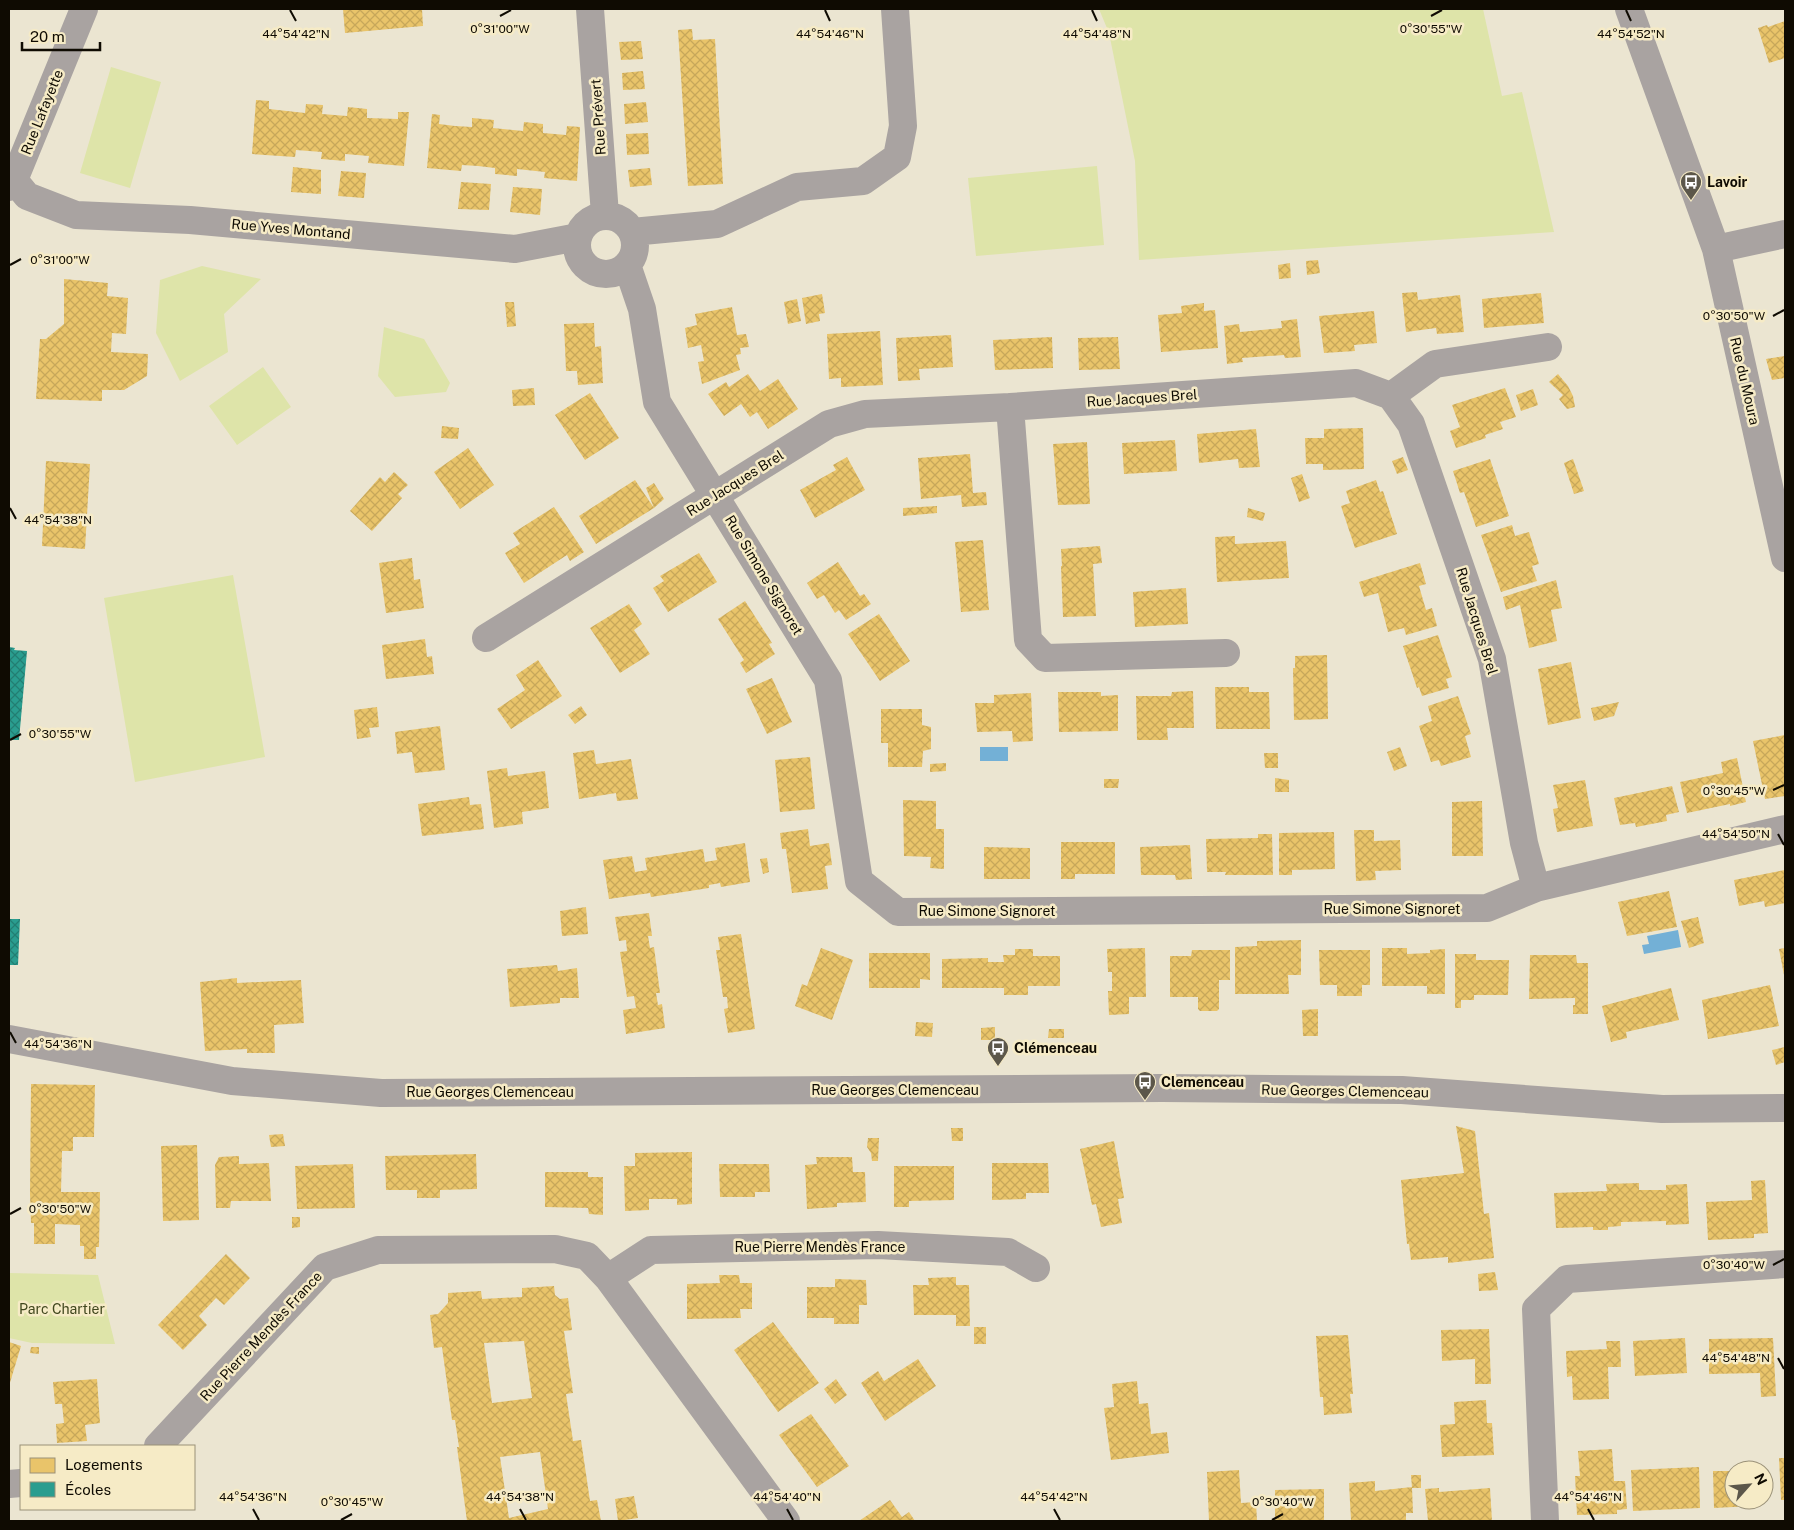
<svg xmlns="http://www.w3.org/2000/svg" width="1794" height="1530" viewBox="0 0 1794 1530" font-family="'Public Sans',sans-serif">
  <defs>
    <pattern id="homes-cross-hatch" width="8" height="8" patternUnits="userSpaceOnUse" patternTransform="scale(1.25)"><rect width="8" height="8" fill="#e9c46a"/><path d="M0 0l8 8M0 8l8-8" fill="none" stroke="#c7a75a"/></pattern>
    <pattern id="schools-cross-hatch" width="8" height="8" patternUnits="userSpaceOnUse" patternTransform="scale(1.25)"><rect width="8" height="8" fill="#2a9d8f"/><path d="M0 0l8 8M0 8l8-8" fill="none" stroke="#227e73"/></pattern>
  </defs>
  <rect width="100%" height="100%" fill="#ebe5d1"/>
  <path fill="#dee4a9" d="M1099,9H1483L1502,96L1522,92L1554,232L1139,260L1135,161L1109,33Z
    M111,67L161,82L130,188L80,173Z
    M1097,166L1104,245L976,256L968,178Z
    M202,266L261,279L224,314L228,352L180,381L156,333L160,280Z
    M384,327L424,339L450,383L446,392L395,397L378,376Z
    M263,367L291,407L237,445L209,406Z
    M233,575L265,757L135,782L104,598Z
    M9,1273L98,1275L115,1344L32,1343L9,1338Z"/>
  <path fill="#73b0d6" d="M980,747H1008V761H980Z
    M1678,930L1681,947L1644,954L1642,945L1649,944L1647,936Z"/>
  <path fill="url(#homes-cross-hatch)" fill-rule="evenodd" d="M343,9H422L423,26L345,33Z
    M1785,21V58L1769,63L1758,28L1767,25L1768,27Z
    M692,29L693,40L715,39L723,184L688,186L678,30Z
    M641,41L643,59L621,60L619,42Z
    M643,71L645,89L623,90L622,73Z
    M256,100L269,101V109L305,113L306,104L323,105L322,114L347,116L348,107L367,109V118L398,119V112H409L404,166L368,163L369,156L345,154V161L321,159L322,152L296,150L295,157L252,154Z
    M646,102L648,122L625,124L624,104Z
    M432,114L440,115L439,124L455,126L472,127V118L494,120L493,128L523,131L524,122L543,124V133L566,135L567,126L580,127L577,181L544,178L545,172L517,169V176L495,174V168L478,166L462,165L461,171L427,168Z
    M648,133L649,154L627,155L626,134Z
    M293,167L321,170V194L291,192Z
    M650,168L652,185L630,187L628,170Z
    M341,171L366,173L364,198L338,196Z
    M461,182L491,184L489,210L458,209Z
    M513,187L542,189L540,215L510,212Z
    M1318,260L1320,273L1307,275L1306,261Z
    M1290,263L1291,278L1279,279L1278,265Z
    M64,279L108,283L107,296L128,298L126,334L112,333L111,352L148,354L147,376L124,390H102V401L36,399L40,339H46L64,324Z
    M1417,292L1418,300L1460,295L1464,332L1437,334L1436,328L1406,332L1402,293Z
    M1541,293L1544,323L1484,328L1482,299Z
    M822,294L825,313L819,314L820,321L806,324L802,298Z
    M797,299L801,321L788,324L784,302Z
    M505,302H514L516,326L507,327Z
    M1204,303V311L1215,310L1218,348L1161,352L1158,315L1182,313L1181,306Z
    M732,307L737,335L746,334L749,347L740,348L741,354L736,355L740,370L702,384L698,362L704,361L701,345L688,348L685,328L697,325L695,314Z
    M1374,311L1377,343L1354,345L1355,351L1324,353L1319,316Z
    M1297,319L1301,357L1285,358L1284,355L1242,358L1243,362L1227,364L1224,326L1239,324L1240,332L1282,328L1281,321Z
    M594,323L595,347L601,346L603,383L578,385L577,371H566L564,324Z
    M880,331L883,385L841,387V378L829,379L827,334Z
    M951,335L953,367L919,369L920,380L898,381L896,338Z
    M1052,337L1053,368L995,370L993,340Z
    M1118,337L1120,369L1079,370L1078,338Z
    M1785,356V378L1772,380L1766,359Z
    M748,374L760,391L778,379L798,409L768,429L757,412L750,417L741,404L724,416L708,394L726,382L729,387Z
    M1558,374L1568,386L1573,396L1575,407L1567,409L1559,399L1563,395L1549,382Z
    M534,388L535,405L513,406L512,390Z
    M1505,388L1516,417L1500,422L1503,429L1485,435L1486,438L1456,448L1450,431L1460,427L1452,405Z
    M1533,389L1538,405L1521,411L1516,395Z
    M590,393L619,438L585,460L555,415Z
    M442,426L459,428L458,439L441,438Z
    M1363,428L1364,469L1323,470V464H1306L1305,438H1324V429Z
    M1256,429L1260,467L1239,468L1238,459L1199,463L1197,434Z
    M1175,440L1177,471L1124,474L1122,443Z
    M1087,442L1090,504L1058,505L1053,444Z
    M468,448L494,485L460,509L434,472Z
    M970,454L973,493L986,492L987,505L962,507L961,495L921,499L918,458Z
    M847,457L865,490L815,518L800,490L836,470L833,465Z
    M1403,457L1408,470L1397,474L1392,461Z
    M1490,459L1509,516L1476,527L1464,492L1460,493L1453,471Z
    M1573,459L1584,491L1574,494L1564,463Z
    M46,461L90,464L85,549L42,546Z
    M394,472L408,485L398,494L402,498L372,531L350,511L380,477L385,482Z
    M1302,474L1310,498L1299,502L1291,478Z
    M635,480L654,508L646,488L654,483L664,499L654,508L596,544L579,516Z
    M1376,480L1380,492L1383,491L1397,534L1355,548L1341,506L1350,503L1346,491Z
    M937,506V513L903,516V508Z
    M554,507L584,552L570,561L567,555L524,583L505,553L520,544L513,533Z
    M1248,508L1265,513L1263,521L1247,517Z
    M1512,525L1515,536L1529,532L1539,564L1532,566L1537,581L1501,592L1481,535Z
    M1235,536V544L1286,541L1289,578L1217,582L1215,537Z
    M983,540L989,610L961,612L955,542Z
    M1100,546L1102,563L1093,564L1096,616L1063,617L1061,566H1062L1061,549Z
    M699,553L717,582L668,612L653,588L664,581L660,576Z
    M412,558L414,580L420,579L424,608L386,613L379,563Z
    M838,562L860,596L864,594L871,604L846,620L839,610L835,613L824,595L817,599L807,583Z
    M1420,563L1426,584L1419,586L1426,610L1432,608L1437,626L1406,635L1404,628L1388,632L1378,593L1364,597L1359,582Z
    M1556,580L1562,608L1551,610L1557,641L1529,648L1520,605L1506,610L1503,597Z
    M1186,588L1188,624L1135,627L1133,592Z
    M745,601L772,643L769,644L775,654L746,673L740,663L744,660L718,619Z
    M629,604L642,624L634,630L650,654L620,673L590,628Z
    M879,614L910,661L880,681L848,634Z
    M1438,635L1452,677L1446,679L1449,688L1422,696L1419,687L1417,688L1403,646Z
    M425,639L427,657L432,656L434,674L386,679L382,645Z
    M1327,655L1328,719L1294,720L1293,668H1295V656Z
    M538,660L562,696L511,729L497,709L525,690L516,675Z
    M1571,662L1581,718L1548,725L1538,669Z
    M772,678L792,722L767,734L746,689Z
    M1215,687H1249V692H1269L1270,729H1216Z
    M1193,691L1194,728H1167L1168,740H1137L1136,696H1171L1172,692Z
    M1058,692H1101V696L1118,695V731L1059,732Z
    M1031,693L1033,741L1013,742L1012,731L977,732L975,703H994V695Z
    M1458,696L1471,734L1465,736L1471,757L1441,766L1439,760L1431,762L1419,726L1432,721L1428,706Z
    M1619,702L1614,716L1594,721L1591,708Z
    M581,706L587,715L575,724L568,715Z
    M377,707L379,727L369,728L371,737L357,739L354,710Z
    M881,709H922V725L931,727V749L923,751L922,767H888V743H881Z
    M440,726L445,770L415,773L412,752L397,754L395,732Z
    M1785,735V796L1765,799L1753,741Z
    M1400,747L1407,766L1394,771L1387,752Z
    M594,750L596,764L631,759L638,799L617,801L616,793L579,799L573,753Z
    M1264,753H1278V768H1265Z
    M810,757L815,809L780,812L775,760Z
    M1737,758L1746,802L1730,806V804L1687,813L1680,782L1723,773L1721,762Z
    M946,763V771L930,772V764Z
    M507,768L508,776L545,771L549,808L522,812L523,824L494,828L487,771Z
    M1275,778L1289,780V792H1275Z
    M1104,779H1119L1118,788H1104Z
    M1585,780L1593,826L1557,832L1553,809L1558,808L1553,785Z
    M1672,786L1679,812L1666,815L1667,821L1636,827L1635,823L1620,825L1614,798Z
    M469,797L470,805L481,804L484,829L422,836L418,804Z
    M903,800L936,801V829H944V869L930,868L931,857L904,856Z
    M1482,801L1483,856H1452V802Z
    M808,829L810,846L829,843L832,865L825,866L828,889L792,893L786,849H782L780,833Z
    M1354,830H1374V841L1400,840L1401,870L1375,871L1376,880L1356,881Z
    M1334,832L1335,869L1292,870V875H1279V833Z
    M1258,834H1272L1273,875H1225L1226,872H1207L1206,839L1258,838Z
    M1061,842H1115V874H1075V879H1061Z
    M745,843L750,882L721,887L720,883L709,885V888L651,897L650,893L609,899L603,860L632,856L635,872L647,870L645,858L703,849L705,862L717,860L715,848Z
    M1190,845L1192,879L1176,880L1175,875H1141L1140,847Z
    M984,847L1030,848V879H984Z
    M767,858L769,872L763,874L760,859Z
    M1785,870V903L1765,907L1764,901L1739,906L1734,880Z
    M1669,891L1677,927L1627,936L1618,902Z
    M586,907L588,934L562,936L560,911Z
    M649,913L652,936H648L650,948L654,947L660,993H656L658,1005L662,1004L665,1028L626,1034L623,1010L636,1008L634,996L627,997L620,952L627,951L626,940L619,941L615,917Z
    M1698,917L1704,943L1689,948L1681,921Z
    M741,934L755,1029L728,1033L724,1009L728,1008L727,997H723L716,950H720L718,937Z
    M1301,940V975H1288L1289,994H1235V947L1257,946V941Z
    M821,948L853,960L832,1020L795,1006L802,984L807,986Z
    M1145,948L1146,997H1129V1014L1109,1015L1108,991H1112V972H1108L1107,949Z
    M1382,948H1407V954L1430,953V950L1445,949V994H1427V986H1382Z
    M1785,948V975H1784L1779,949Z
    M1015,949H1033V956H1060V986H1028V995H1004V988H942V959L988,958V962H1004L1003,955H1015Z
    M1192,950H1230V980H1219V1009L1217,1011H1200L1198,1009V997H1170V956H1191Z
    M1319,950H1370V985H1362V996H1337V985H1320Z
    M869,953H930V980L920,979V988H869Z
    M1455,954H1476V960H1509L1508,995H1474V1000H1461V1008H1455Z
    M1530,955H1576L1577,963H1588V1014H1573V1005H1575V998L1529,999Z
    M557,965L558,971L577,968L579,998H560V1003L510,1007L507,969Z
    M237,978V983L301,980L304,1023L274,1025L275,1053H247V1049L205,1051L200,982Z
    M1770,985L1779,1026L1708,1039L1702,1000Z
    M1671,988L1679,1020L1626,1032L1627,1038L1611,1042L1602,1006Z
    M1318,1009V1036H1303L1302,1010Z
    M916,1022L933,1023L932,1037L915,1036Z
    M995,1027V1040H981V1028Z
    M1049,1029H1064V1038H1048Z
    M1785,1047V1062L1776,1065L1772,1050Z
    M31,1084L95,1085L94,1137H73V1151H62L61,1192H100L99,1247H96V1259H84V1246H80V1225L55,1224V1244H34V1223H31L30,1194Z
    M1456,1126L1475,1131L1484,1214L1489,1213L1494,1258L1448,1263V1257L1411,1260L1409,1244H1407L1401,1180L1464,1173Z
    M951,1128H963V1141H952Z
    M283,1134L285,1146L271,1147L269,1135Z
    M868,1138H879L878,1161H872L871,1153L867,1147Z
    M1114,1141L1124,1198L1118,1199L1122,1223L1101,1227L1096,1204L1092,1205L1080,1149Z
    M197,1145L199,1220L163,1221L161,1146Z
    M692,1152V1204L677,1205V1199H649V1210L625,1211L624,1166H635V1153Z
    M476,1154L477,1189L440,1190V1198H417V1190H386L385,1156Z
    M239,1156V1164L269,1163L271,1201H231L230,1208H216L215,1165L219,1157Z
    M816,1157H852L853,1172H865L866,1202L837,1203V1207L807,1209L805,1165L817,1164Z
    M992,1163H1048L1049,1193H1026V1199L992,1200Z
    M353,1164L355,1208L297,1209L295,1166Z
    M719,1164H769L770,1192H755V1197H720Z
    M894,1166H954V1200L909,1201V1207H894Z
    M545,1172H588V1177H603V1215L589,1214L588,1208L545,1207Z
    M1765,1180L1768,1233L1754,1234V1238L1708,1240L1706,1202L1752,1200L1751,1181Z
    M1639,1183V1190H1666V1185L1687,1184L1689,1224L1666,1225V1221L1621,1222V1226L1608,1227V1230H1593V1227L1556,1228L1554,1193L1607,1191L1606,1184Z
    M292,1217H300V1227L292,1228Z
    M226,1254L250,1278L224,1305L216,1298L199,1316L207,1325L183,1350L158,1325Z
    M1495,1272L1498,1290L1479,1291L1478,1274Z
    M719,1275H739L740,1283H752V1309H740L741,1318L687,1319V1284L720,1283Z
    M956,1277V1285H969L970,1326H956V1315H914L913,1285H929L928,1278Z
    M835,1279L866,1280L867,1305H859V1324H834V1318H807V1287H835Z
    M554,1286L555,1295L560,1299L568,1298L572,1330L564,1331L573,1393L566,1394L573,1441L581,1440L590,1501L597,1500L601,1521H467L457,1447H459L455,1420H452L442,1347L434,1348L430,1315L438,1314L448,1303V1293L481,1291L482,1299L522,1297V1288ZM524,1341L532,1398L492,1403L484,1343ZM540,1452L548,1509L509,1518L500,1457Z
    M773,1322L819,1383L778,1412L734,1350Z
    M974,1327H986V1344H974Z
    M1489,1329L1491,1384H1475V1359L1442,1361L1441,1330Z
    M1348,1335L1353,1394H1350L1352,1413L1324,1415L1323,1397H1320L1316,1336Z
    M1685,1338L1687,1373L1635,1376L1633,1341Z
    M1773,1338L1776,1396L1761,1397L1760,1373L1709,1374V1339Z
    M1606,1341H1620L1621,1367H1608L1609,1399L1573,1400L1572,1376L1567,1377L1566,1351L1607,1349Z
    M9,1342L21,1346L9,1386Z
    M31,1347H39V1354L30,1353Z
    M918,1359L936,1386L885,1421L861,1383L878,1371L884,1381Z
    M97,1379L100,1423L85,1425L87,1441L57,1443L56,1424L64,1423L62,1404H55L53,1382Z
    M836,1379L847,1395L835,1404L824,1389Z
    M1137,1381L1139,1404L1148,1403L1151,1434L1167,1432L1169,1453L1111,1460L1104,1408L1114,1407L1112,1384Z
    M1486,1400L1487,1423H1492L1494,1455L1442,1457L1440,1425L1455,1424L1454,1402Z
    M811,1414L849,1466L817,1487L779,1435Z
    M1612,1449L1614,1481H1625L1627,1509L1617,1510V1514L1577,1515L1575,1476H1580L1578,1451Z
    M1779,1458H1785V1500H1781Z
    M1699,1467L1700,1508L1633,1511L1631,1470Z
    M1239,1470L1241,1503L1256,1502L1257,1521H1209L1207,1472Z
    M1713,1471H1734V1500H1753V1506L1714,1508Z
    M1764,1471H1766L1767,1501H1764Z
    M1411,1475H1421V1488H1412Z
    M1375,1481V1491L1412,1487L1413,1513H1406V1521H1351L1349,1483Z
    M1439,1488V1492L1490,1488L1492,1521H1428L1425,1489Z
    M1324,1489V1521H1275V1490Z
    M634,1496L638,1518L618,1521L615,1499Z
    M890,1500L902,1517L909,1512L915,1521H859Z"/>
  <path fill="url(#schools-cross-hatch)" d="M9,647L15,648L14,650L27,651L19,740H9Z
    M9,919H20L18,965H9Z"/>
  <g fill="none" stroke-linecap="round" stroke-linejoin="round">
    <path stroke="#a9a3a1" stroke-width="28" d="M590,9L605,215
      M1629,9L1716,249L1785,558
      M14,180L27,196L76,215L190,220L515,249L578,237
      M9,187L14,180L84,9
      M577 245a29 29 0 1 1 58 0a29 29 0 1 1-58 0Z
      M632,232L717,224L797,187L863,181L897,157L903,126L895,9
      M1716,249L1785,234
      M627,265L642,309L657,402L828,680L859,881L898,912L1487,908L1536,888L1785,829
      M1391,396L1435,364L1548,347
      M1010,407L1028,640L1045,658L1226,653
      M486,638L829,424L865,414L1010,407L1356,383L1391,396L1411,424L1492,659L1524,843L1536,888
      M9,1039L232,1081L381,1093L1162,1088L1402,1090L1662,1109L1785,1108
      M608,1278L786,1521
      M158,1446L325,1267L378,1250L555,1249L587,1256L608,1278L651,1250L878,1245L1008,1252L1036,1268
      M9,1484L21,1483
      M1545,1521L1536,1309L1567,1279L1785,1264"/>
  </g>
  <path fill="none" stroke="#0f0b02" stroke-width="2" d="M290,10L296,21M825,10L830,21M1092,10L1097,21M1626,10L1631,21M500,16L511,10M1431,16L1442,10M10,265L21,259M1773,316L1784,310M10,508L16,519M10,740L21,734M1773,790L1784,785M1778,834L1784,845M10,1032L16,1043M10,1214L21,1208M1773,1265L1784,1259M1778,1358L1784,1369M253,1509L259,1520M520,1509L526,1520M787,1509L793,1520M1054,1509L1060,1520M1588,1509L1594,1520M341,1520L352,1514M1272,1520L1283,1514"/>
  <defs>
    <g id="bus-pin" transform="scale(1.125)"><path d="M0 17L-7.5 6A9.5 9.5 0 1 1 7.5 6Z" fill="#5c574a" stroke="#f6ebc6"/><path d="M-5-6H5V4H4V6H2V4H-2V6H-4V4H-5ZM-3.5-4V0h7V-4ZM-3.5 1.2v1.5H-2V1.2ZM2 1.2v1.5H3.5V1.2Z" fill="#fff"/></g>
  </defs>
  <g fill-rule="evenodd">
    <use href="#bus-pin" x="1691" y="182"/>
    <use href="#bus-pin" x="998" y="1048"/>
    <use href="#bus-pin" x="1145" y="1082"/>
  </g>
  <g text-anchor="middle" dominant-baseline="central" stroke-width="5" stroke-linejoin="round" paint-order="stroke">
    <g font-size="14" fill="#0f0b02" stroke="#f6ebc6">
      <text transform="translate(42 112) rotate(-68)">Rue Lafayette</text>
      <text transform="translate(598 117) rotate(-94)">Rue Prévert</text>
      <text transform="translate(291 229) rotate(5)">Rue Yves Montand</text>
      <text transform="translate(1745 381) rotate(77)">Rue du Moura</text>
      <text transform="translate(1142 398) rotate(-4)">Rue Jacques Brel</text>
      <text transform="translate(735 483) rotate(-32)">Rue Jacques Brel</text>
      <text transform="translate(764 575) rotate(59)">Rue Simone Signoret</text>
      <text transform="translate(1477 621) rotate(73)">Rue Jacques Brel</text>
      <text x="1392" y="909">Rue Simone Signoret</text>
      <text x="987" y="911">Rue Simone Signoret</text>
      <text x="895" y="1090">Rue Georges Clemenceau</text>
      <text transform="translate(1345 1091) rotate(1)">Rue Georges Clemenceau</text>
      <text x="490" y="1092">Rue Georges Clemenceau</text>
      <text x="820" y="1247">Rue Pierre Mendès France</text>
      <text transform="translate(261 1336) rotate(-47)">Rue Pierre Mendès France</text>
    </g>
    <g font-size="14" font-weight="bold" fill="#0f0b02" stroke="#f6ebc6" text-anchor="start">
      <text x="1707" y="182">Lavoir</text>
      <text x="1014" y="1048">Clémenceau</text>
      <text x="1161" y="1082">Clemenceau</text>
    </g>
    <g font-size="14" fill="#41471e" stroke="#f6ebc6">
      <text x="62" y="1309">Parc Chartier</text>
    </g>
  </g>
  <g font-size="12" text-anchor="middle" fill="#0f0b02" stroke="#f6ebc6" stroke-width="5" stroke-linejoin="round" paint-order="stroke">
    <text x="500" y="33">0°31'00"W</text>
    <text x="1431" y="33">0°30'55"W</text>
    <text x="296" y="38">44°54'42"N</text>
    <text x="830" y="38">44°54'46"N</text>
    <text x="1097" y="38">44°54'48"N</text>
    <text x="1631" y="38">44°54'52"N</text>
    <text x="60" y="264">0°31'00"W</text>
    <text x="1734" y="320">0°30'50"W</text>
    <text x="58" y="524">44°54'38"N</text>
    <text x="60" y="738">0°30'55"W</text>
    <text x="1734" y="795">0°30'45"W</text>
    <text x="1736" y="838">44°54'50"N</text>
    <text x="58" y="1048">44°54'36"N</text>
    <text x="60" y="1213">0°30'50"W</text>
    <text x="1734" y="1269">0°30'40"W</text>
    <text x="1736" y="1362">44°54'48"N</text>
    <text x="253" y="1501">44°54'36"N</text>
    <text x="520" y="1501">44°54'38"N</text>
    <text x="787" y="1501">44°54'40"N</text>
    <text x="1054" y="1501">44°54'42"N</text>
    <text x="1588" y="1501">44°54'46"N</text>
    <text x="352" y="1506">0°30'45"W</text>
    <text x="1283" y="1506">0°30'40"W</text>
  </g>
  <rect width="1794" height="1530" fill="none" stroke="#0f0b02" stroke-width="20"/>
  <rect x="20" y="1445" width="175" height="65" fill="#f6ebc6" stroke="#9a9178"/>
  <rect x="30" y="1458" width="25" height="15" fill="#e9c46a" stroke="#9a9178"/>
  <text x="65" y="1470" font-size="15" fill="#0f0b02">Logements</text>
  <rect x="30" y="1482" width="25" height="15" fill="#2a9d8f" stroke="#9a9178"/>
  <text x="65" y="1495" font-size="15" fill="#0f0b02">Écoles</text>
  <g transform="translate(1749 1485) rotate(63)"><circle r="24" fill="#f6ebc6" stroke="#9a9178"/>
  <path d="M0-4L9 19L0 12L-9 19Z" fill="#5c574a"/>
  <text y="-8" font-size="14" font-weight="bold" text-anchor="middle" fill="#0f0b02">N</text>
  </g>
  <path d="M22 42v8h78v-8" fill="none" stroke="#0f0b02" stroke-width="2.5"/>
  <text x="30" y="42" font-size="15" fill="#0f0b02" stroke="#f6ebc6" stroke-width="4" paint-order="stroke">20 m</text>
</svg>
